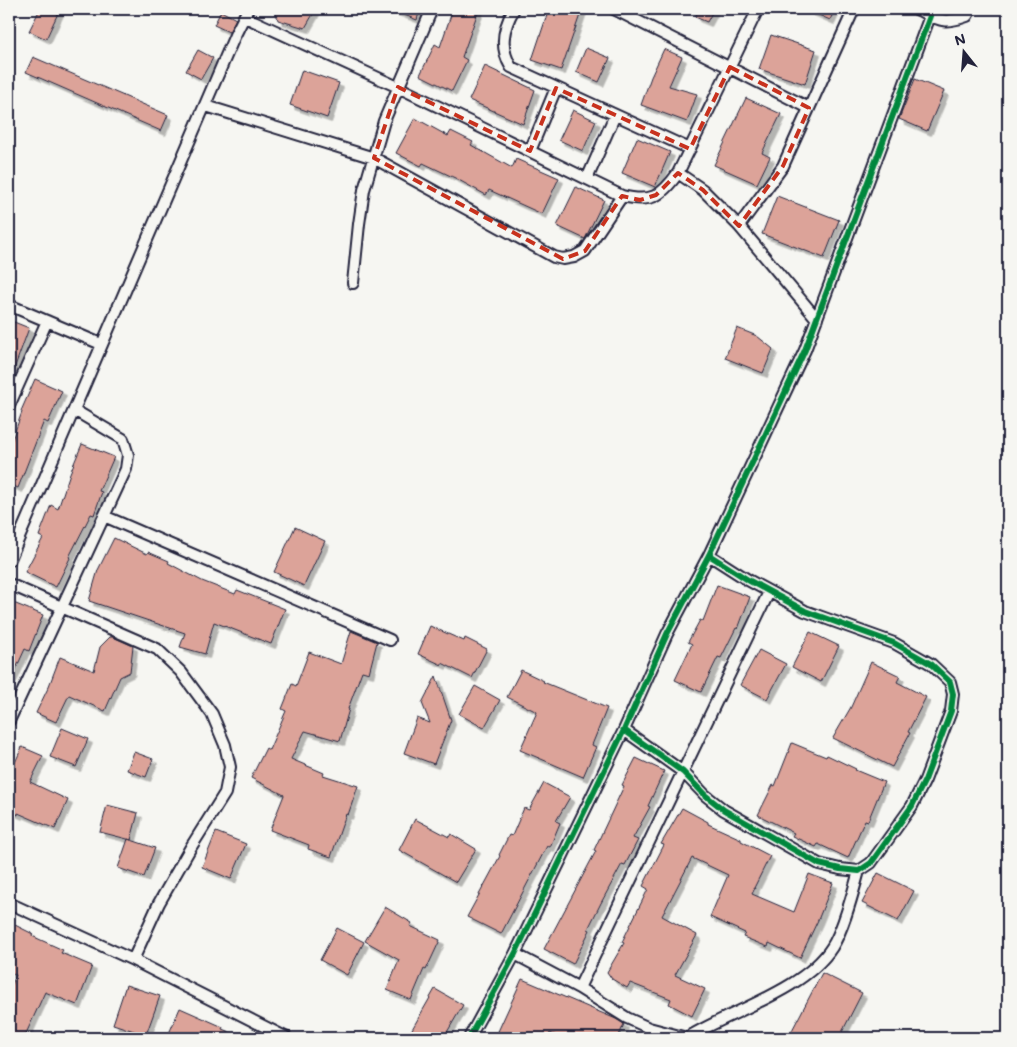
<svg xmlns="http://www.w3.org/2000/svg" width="1017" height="1047" viewBox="0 0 1017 1047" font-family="Mali,sans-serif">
  <defs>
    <filter id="shadow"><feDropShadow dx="4.5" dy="4.5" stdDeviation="0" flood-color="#0004"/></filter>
  </defs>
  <rect width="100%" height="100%" fill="#f6f6f2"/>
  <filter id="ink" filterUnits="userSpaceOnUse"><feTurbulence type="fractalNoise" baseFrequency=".02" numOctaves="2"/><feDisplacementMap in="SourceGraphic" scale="10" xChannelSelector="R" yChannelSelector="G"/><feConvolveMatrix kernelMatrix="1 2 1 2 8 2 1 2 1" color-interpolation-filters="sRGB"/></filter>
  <g filter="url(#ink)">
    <path fill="#dca399" stroke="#22223b" filter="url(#shadow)" d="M40,9H60L46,39L29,31Z
      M275,9H316L305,28L278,20Z
      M389,9H420L417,20Z
      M453,9H479L462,57L467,60L452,91L420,75L435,44L440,47Z
      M549,9H582L561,70L532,60Z
      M699,9H714L707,22L695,17Z
      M805,9H835L830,20Z
      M221,11L236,19L229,32L214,25Z
      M771,35L816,50L805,84L759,69Z
      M586,48L610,58L599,82L576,72Z
      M664,49L682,57L669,86L697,94L687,122L641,105L651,77Z
      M198,50L213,58L201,79L186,71Z
      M33,57L168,115L161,131L26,72Z
      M485,66L535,90L523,124L469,100Z
      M302,70L339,83L327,118L290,105Z
      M915,79L944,91L927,131L899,119Z
      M746,98L781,114L762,153L770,157L757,184L714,165Z
      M573,110L596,121L583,151L559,140Z
      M415,118L448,136L451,131L473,142L471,145L512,168L516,159L559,178L542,214L489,190L486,195L455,178L423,163L421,166L396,153Z
      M637,138L670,152L655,187L622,173Z
      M576,187L604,200L585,239L557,226Z
      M777,196L839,220L824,258L762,234Z
      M9,320L29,328L10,380H9Z
      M737,328L757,336L773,349L763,373L725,358Z
      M35,379L62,391L48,423L44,421L18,488L9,484V448L22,412L21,411Z
      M82,444L114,457L99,491L102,492L94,515L91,514L69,557L70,558L56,587L25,572L43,538L39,536L51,505L58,509L70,473Z
      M295,527L325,541L304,586L274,572Z
      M114,538L147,554L148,552L169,561L168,563L202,581L235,594L237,590L285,609L271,644L214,622L205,654L180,647L185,633L89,601L98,570Z
      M717,585L750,597L738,629L736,628L721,658L718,657L701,692L675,680L692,644L688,642L700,620L703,621Z
      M11,602L43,615L29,651L25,649L9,684V608Z
      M430,626L464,641L465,638L487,649L472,678L442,663V665L418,654Z
      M351,631L377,642L369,673L362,671L348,709H349L340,741L305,731L291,759L324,773L323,775L358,786L348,815L346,814L331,857L308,849L309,845L270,830L284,795L251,778L266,748L269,750L286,711L282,709L292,684L296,686L309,652L341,664Z
      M810,632L839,646L821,682L792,667Z
      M110,637H113L133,646L130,672L120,677L105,711L69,695L56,722L36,713L49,686L60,657L94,671L100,647Z
      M759,650L786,664L767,699L740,685Z
      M871,662L900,676L897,682L926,697L908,732L910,733L892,767L833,738L851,707Z
      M521,670L544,681L543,682L607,708L592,745L596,747L583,777L520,750L537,712L507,697Z
      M436,676L451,720L434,764L404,753L417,718L430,723L422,703Z
      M475,686L500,700L484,728L459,714Z
      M62,728L88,739L76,767L50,757Z
      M792,743L826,757L827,755L856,769L855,770L884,782L868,821L865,820L848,858L818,844L816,847L792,836L794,833L758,815L773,785L775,786Z
      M22,747L43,756L30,782L68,800L55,829L18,813V815L9,811V776Z
      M134,752L153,759L146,777L127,770Z
      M636,758L664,771L648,806L650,807L633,838L638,840L625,865L622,864L601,903L588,929L590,930L573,964L544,949L596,851L594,850L624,786L622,785Z
      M544,783L570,797L556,821L560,823L550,847L547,846L501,934L467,917L500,856L499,855L509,835L512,836L524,808L529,810Z
      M107,805L138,813L131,840L100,832Z
      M682,808L708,822V824L741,839V841L770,856L754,888H755L752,894L794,912L809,874L833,883L818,920L800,958L769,943L768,947L743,937L745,933L710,917L728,875L692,858L662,916L697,935L675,975L705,989L692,1016L669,1004L671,999L630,983L627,988L612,979L607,972L624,943L622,942L648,889L643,886L664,845L661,844Z
      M415,819L449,837L451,834L476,849L456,882L399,850Z
      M216,832L246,844L231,879L202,867Z
      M128,839L155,848L144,877L118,868Z
      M878,873L914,891L898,921L862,903Z
      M385,907L412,923L410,926L440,940L426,970L424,969L411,1000L387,990L399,960L365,941Z
      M9,922L33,934L32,936L63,950L61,953L92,966L77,1005L45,992L24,1038H9V991L16,975L9,972Z
      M337,928L364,942L347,975L320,960Z
      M822,973L862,993L839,1038H788Z
      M522,979L616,1019L624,1024L618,1038H562L550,1033L548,1038H495Z
      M126,985L160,996L146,1035L113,1024Z
      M435,989L463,1005L446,1034L442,1032L439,1038H407Z
      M180,1008L223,1027L222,1029L244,1038H167Z"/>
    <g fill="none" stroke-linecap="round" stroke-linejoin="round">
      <g stroke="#22223b" stroke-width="14">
        <path id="street" d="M514,9C503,28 499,47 511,67L690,149
          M614,9L809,108
          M916,9C938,19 942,25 967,16L971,9
          M245,17L398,87L622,196C651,203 661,197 678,173L758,9
          M206,106L374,158L554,257L563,259L574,257L585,251L622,196
          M530,151L556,88
          M678,173L703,190L739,226L817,319
          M587,179L615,115
          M739,226L783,166L854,9
          M353,283L359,224L364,190L384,121L432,9
          M9,305L101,344
          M9,406L47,321
          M104,516L390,640
          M9,561L235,35L248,9
          M9,584L157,649L181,672L212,714L225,745L230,767L225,793L191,847L159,903L133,960
          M9,721L126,469L128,455L123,439L74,410
          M624,730L683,772L705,795L724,810L819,864L840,869L859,871L871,863L912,806L925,780L951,711L953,694L950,682L931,664L894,643L805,611L748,580L709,555
          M9,903L133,960L287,1038
          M515,954L579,988L627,1018L649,1028L687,1038
          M579,988L769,592
          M469,1038L515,954L624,730L667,634L709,555L805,350L930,16
          M687,1038C730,1011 804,991 832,947C844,928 853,892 859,871"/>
      </g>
      <use href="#street" stroke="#f6f6f2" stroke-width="10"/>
      <g stroke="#f6f6f2" stroke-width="9">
        <path id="cycleway" d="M624,730L683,772L705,795L724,810L819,864L840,869L859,871L871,863L912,806L925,780L951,711L953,694L950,682L931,664L894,643L805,611L748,580L709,555
          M469,1038L515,954L624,730L667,634L709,555L805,350L930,16"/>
      </g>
      <use href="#cycleway" stroke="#00873e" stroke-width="6"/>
    </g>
  </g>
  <path fill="none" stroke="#c8321e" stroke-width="4" stroke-dasharray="10 6" stroke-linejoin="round" d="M730,67L809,108L783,166L739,226L703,190L678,173L656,195L640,200L622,196L585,251L563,259L374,158L398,87L530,151L556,88L690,149Z"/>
  <rect width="1017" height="1047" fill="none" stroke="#f6f6f2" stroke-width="30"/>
  <rect x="15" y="15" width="987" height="1017" fill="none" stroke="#22223b" stroke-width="2" filter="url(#ink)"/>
  <g transform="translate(964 52) rotate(343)" stroke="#f6f6f2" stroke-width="4" paint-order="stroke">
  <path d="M0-4L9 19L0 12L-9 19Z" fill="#22223b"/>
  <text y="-8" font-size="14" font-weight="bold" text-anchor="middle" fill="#22223b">N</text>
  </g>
</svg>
